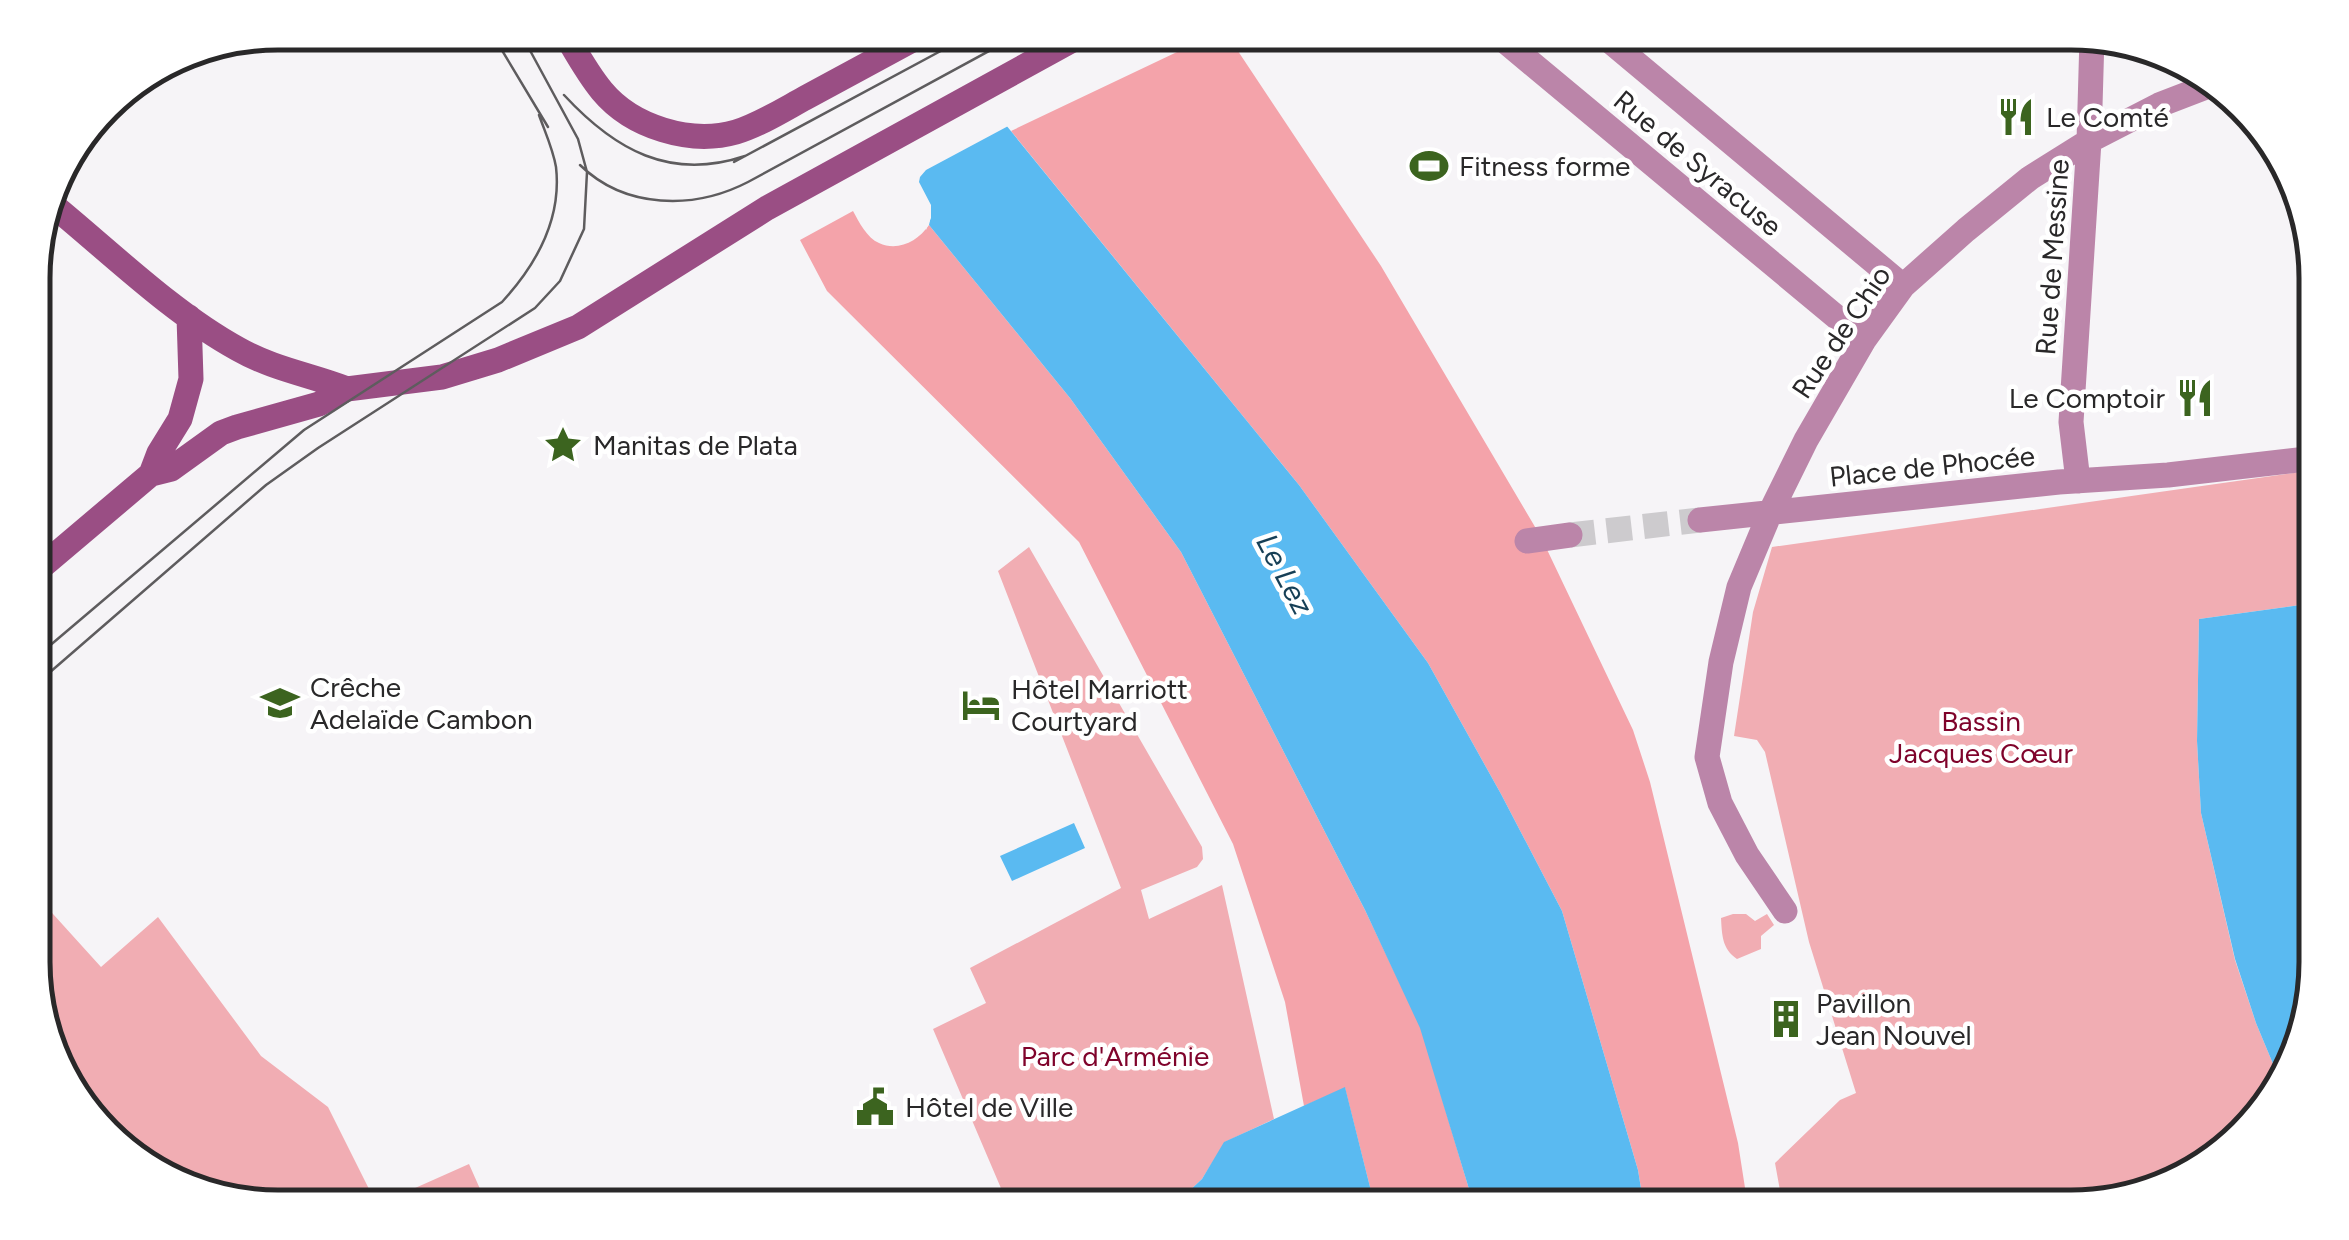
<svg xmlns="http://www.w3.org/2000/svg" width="2349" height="1240" viewBox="0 0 2349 1240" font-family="Figtree,sans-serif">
  <rect width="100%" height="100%" fill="#f6f4f7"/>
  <path fill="#f1adb3" d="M2315,470V603L2199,619L2197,741L2201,813L2235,960L2256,1023L2281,1083L2207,1166L2086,1207H1783L1775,1163L1840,1100L1856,1093L1809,942L1765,752L1757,740L1734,736L1753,612L1772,547Z
    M1029,547L1202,847L1203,859L1197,867L1141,890L1149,919L1222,885L1274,1119L1225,1142L1202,1179L1172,1207H1009L933,1029L986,1003L970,968L1121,888L998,571Z
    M34,893L101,967L158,917L261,1056L328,1107L377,1205L469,1164L488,1207H278L169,1182L74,1099L35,995Z
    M1733,914H1746L1755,921L1767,914L1774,925L1761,936V949L1737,959C1722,949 1722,935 1721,918Z"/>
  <path fill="#f4a3aa" d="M1217,33H1226L1381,266L1541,537L1633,730L1650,782L1738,1143L1748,1207H1644L1638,1170L1562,911L1501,794L1428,663L1299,485L1011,131Z
    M853,211C859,222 867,238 879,243C898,252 918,241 929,225L1070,398L1181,552L1365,910L1421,1028L1469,1189L1471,1207H1375L1345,1088L1304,1106L1285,1002L1233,844L1079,542L827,291L800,240Z"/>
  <path fill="#5abaf1" d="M931,33L1299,485L1428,663L1501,794L1562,911L1638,1170L1644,1207H1471L1469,1189L1420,1028L1365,910L1181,552L1070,398L929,225C936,201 914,183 900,164Z
    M2315,603L2316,963L2291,1071L2281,1083L2256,1023L2235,959L2201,813L2197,741L2199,619Z
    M1074,823L1085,848L1012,881L1000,856Z
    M1345,1087L1375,1207H1172L1202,1179L1224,1142Z"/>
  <path fill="#f6f4f7" d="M797,32H937L1012,124L926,170L920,177L919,182L931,205V218L926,230L924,225L926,206L915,185L897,169L877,161L798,57Z"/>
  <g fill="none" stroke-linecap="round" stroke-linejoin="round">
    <path stroke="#cdcbce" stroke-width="25" stroke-dasharray="25 12" stroke-linecap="butt" d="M1570,535L1700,520"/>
    <path stroke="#bb85a9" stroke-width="25" d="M1494,32L1864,340
      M1599,32L1903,286
      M2078,481L2071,422L2089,141L2092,37
      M1700,520L2059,482L2168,475L2315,458
      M1527,541L1570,535
      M1785,911L1747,855L1720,803L1707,757L1721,662L1739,587L1770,513L1806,440L1864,340L1903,286L1966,230L2030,178L2089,141L2159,105L2211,85
      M547,1207C563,1204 584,1196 597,1207"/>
    <path stroke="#9a4e84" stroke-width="25" d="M564,32C576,52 587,73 602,91C632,127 690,145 736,132C759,125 783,110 805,98C845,76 886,54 927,32
      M49,202C108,250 172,313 238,349C273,369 311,375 347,389
      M151,474L159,453L180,419L191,379L189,317
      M34,573L151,474L171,469L221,433L237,427L319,404L347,389L442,377L498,360L578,327L767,208L1087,32"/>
    <path stroke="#5e5c5e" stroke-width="2.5" d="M491,32L548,127
      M564,95C615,150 670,181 745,156
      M734,162L976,32
      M580,165C625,209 694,210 748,182L1024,32
      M34,659L304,430L502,302C536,265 562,220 556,167C553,149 545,132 539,115
      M34,686L266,485L318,448L535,308L560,281L584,229L587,172L578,139L520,32"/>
  </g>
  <defs>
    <g id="restaurant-bare" transform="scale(3)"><path d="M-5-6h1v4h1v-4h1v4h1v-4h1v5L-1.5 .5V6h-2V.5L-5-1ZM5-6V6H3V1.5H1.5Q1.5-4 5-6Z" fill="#3c641f" stroke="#fff" stroke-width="2.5" paint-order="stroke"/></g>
    <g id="stadium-bare" transform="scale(3)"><path d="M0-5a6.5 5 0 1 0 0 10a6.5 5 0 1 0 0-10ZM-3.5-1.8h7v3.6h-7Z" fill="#3c641f" stroke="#fff" stroke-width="2.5" paint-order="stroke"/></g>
    <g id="sight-bare" transform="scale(3)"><path d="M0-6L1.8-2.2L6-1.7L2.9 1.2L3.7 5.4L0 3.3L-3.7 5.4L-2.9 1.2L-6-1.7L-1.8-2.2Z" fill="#3c641f" stroke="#fff" stroke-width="2.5" paint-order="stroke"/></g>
    <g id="school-bare" transform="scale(3)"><path d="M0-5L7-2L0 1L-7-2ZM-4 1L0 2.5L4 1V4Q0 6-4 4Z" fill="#3c641f" stroke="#fff" stroke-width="2.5" paint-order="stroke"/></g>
    <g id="hotel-bare" transform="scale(3)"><path d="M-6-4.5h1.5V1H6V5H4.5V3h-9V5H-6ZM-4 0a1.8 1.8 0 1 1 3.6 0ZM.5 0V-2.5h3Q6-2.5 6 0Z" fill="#3c641f" stroke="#fff" stroke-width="2.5" paint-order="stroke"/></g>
    <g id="building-bare" transform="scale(3)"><path d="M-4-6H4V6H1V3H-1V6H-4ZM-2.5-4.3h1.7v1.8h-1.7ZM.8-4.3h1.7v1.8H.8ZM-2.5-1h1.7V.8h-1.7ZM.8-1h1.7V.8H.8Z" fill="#3c641f" stroke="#fff" stroke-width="2.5" paint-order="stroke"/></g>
    <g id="civic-bare" transform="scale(3)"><path d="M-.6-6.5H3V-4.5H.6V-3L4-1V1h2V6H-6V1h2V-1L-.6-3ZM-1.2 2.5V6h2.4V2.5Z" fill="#3c641f" stroke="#fff" stroke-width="2.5" paint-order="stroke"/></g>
  </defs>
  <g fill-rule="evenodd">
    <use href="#restaurant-bare" x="2016" y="117"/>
    <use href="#stadium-bare" x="1429" y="166"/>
    <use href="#restaurant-bare" x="2195" y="398"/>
    <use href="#sight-bare" x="563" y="445"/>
    <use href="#school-bare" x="280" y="703"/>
    <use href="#hotel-bare" x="981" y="705"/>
    <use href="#building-bare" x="1786" y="1019"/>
    <use href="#civic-bare" x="875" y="1107"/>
  </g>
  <g text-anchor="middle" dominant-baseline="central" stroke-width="9" stroke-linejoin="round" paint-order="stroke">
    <g font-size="28" fill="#292829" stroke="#fff" text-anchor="start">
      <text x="2046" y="117">Le Comté</text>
      <text x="1459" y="166">Fitness forme</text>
      <text x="2165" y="398" text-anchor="end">Le Comptoir</text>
      <text x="593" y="445">Manitas de Plata</text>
      <text x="310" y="687">Crêche<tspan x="310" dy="32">Adelaïde Cambon</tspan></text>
      <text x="1011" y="689">Hôtel Marriott<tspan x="1011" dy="32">Courtyard</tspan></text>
      <text x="1816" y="1003">Pavillon<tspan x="1816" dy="32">Jean Nouvel</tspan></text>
      <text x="905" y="1107">Hôtel de Ville</text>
    </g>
    <g font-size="28" fill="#292829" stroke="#fff">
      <text transform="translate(1698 163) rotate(40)">Rue de Syracuse</text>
      <text transform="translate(2052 257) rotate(-86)">Rue de Messine</text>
      <text transform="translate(1841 332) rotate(-56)">Rue de Chio</text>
      <text transform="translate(1932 466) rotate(-6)">Place de Phocée</text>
    </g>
    <g font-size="28" fill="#7f032b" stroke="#fff">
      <text x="1981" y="721">Bassin<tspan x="1981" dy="32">Jacques Cœur</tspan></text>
      <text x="1115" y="1056">Parc d'Arménie</text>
    </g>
    <g font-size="30" font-style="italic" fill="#163f56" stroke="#fff">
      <text transform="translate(1285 574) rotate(62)">Le Lez</text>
    </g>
  </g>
  <path d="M0 0H2349V1240H0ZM278 50H2071A228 228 0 0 1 2299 278V962A228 228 0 0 1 2071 1190H278A228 228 0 0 1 50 962V278A228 228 0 0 1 278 50Z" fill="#fff" fill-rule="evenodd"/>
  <path fill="none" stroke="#292829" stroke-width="5" d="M278 50H2071A228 228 0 0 1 2299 278V962A228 228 0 0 1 2071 1190H278A228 228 0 0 1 50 962V278A228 228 0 0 1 278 50Z"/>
</svg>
